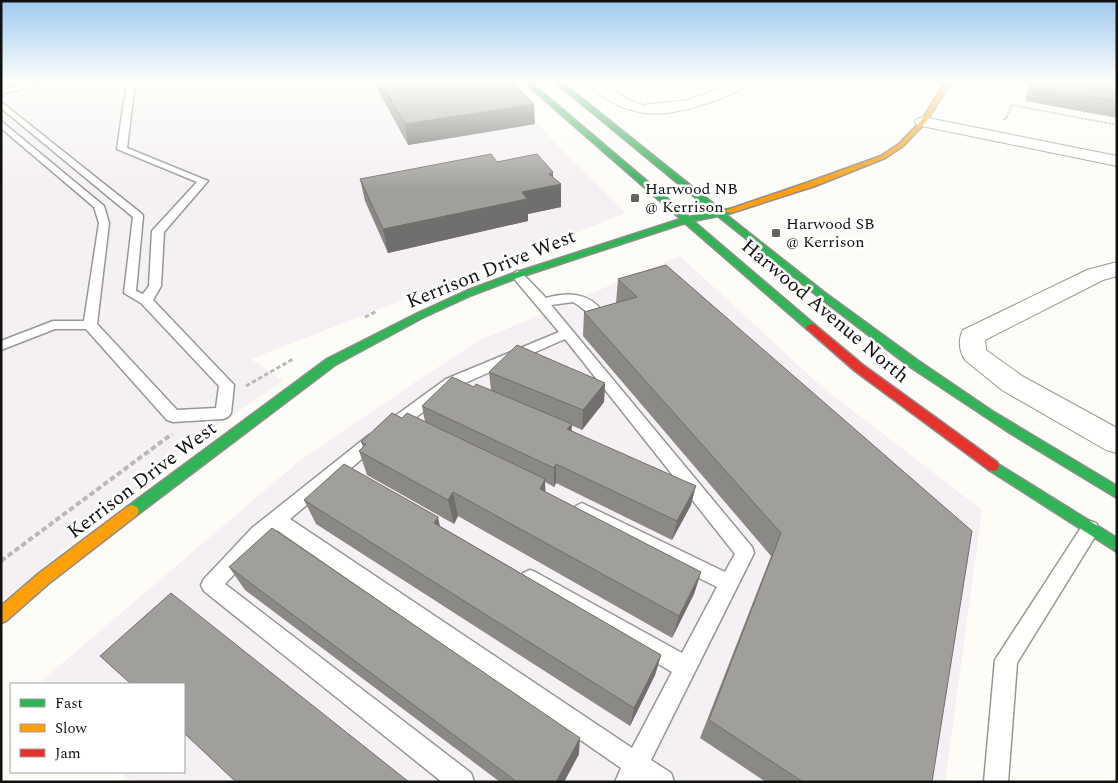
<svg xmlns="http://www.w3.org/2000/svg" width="1118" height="783" viewBox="0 0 1118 783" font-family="Spectral,serif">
  <rect width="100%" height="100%" fill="#fdfcf7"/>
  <path fill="#f5f0f3" d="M1,81H493L626,213L251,359L283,381L194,441L1,602Z
    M680,256L822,387L982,510L945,782H131L120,772H184V684H38L298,462L423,377L480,340Z"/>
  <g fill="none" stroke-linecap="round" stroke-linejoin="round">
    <g stroke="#979795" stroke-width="3">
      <path id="lane" d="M40,81H52L1,94V90Z
        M127,81H135L127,148L208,181L164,232L161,286L153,300L234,385L231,413L228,417L223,419L173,422L167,420L86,329H55L1,350V341L53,321H84L99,223L94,207L1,128V121L104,206L109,223L97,324L177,410L216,408L219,386L141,303L124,293L133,217L1,108V102L142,214L143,216L136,291L143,294L149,286L152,231L197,182L117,149Z
        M517,271L521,272L546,298C568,292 589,292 604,313L602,316C591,319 583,307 573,302L551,305L752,547L754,553L651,760L671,773L674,782H615L621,768L277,530L266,540L225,584L471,773L474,782H442L204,591L201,585L204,579L252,528L369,435L375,433L381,435L383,439L381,443L290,519L632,748L672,672L523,585L520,579L523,573L530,570L537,573L682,653L717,587L576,516L573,511L576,506L582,503L588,506L725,572L735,554L565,339L456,387L399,430L393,432L387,430L385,426L387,422L446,379L559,332L511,275Z
        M1090,521L1096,523L1099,529L1096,535L1017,663L1008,782H984L995,660L1084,523Z"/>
    </g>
    <g stroke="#979795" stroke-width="2">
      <path id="street" d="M586,81H601L627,99L643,105L687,100L716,90L734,81H750C743,91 728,95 717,100C675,115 637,123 600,94C596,90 590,86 586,81Z
        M923,117L1117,156V166L917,125L915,122L917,119Z
        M1117,262V276L1103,280L985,340L986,350L1022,376L1117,428V453L1106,450L1002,390L965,360C959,351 958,339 963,330L1087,270Z"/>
    </g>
    <g stroke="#8e8d8b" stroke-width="3">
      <path id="fast" d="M523,81H529L689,217L713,212L554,81H560L721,210L731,209V213L725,214L825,293L917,360L992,411L1117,486V498L1010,433L909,366L819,297L718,216L693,221L815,325L816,327L815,329H807L685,223L520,277L472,295L424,317L335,365L137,515L132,517L127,515L125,511L127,507L327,359L418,313L466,291L514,273L681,219Z
        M993,461L1117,538V552L989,470L987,466L989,462Z"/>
    </g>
    <g stroke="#8e8d8b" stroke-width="3">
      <path id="slow" d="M946,81H952L925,123L903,146L885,158L815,186L731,213L724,211L809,182L881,156L899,144L921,121Z
        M132,505L137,507L139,511L137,515L48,584L6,621L1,623V606L38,574L127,507Z"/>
    </g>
    <g stroke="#8e8d8b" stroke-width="3">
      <path id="jam" d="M811,324L815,325L863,365L997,462L999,466L997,470L993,471L989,470L855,371L807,329L806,327Z"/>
    </g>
    <path stroke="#b9b9b8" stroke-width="2" stroke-dasharray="3 1" stroke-linecap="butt" d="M1003,119H1006L1012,105L1117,125"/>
    <path stroke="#b9b9b8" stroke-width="3" stroke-dasharray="4.5 2.5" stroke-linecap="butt" d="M365,317L377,311
      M246,386L293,359"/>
    <path stroke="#b9b9b8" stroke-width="4" stroke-dasharray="5.5 3" stroke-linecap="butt" d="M1,561L172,434"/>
    <use href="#lane" fill="#fffffe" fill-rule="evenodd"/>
    <use href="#street" fill="#fffffe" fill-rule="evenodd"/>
    <use href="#fast" fill="#30b455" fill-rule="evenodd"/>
    <use href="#slow" fill="#ff9f0a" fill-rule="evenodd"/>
    <use href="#jam" fill="#e5322d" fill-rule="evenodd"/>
  </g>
  <path fill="#8a8986" d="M373,81H511L535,124L408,145Z
    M1030,81H1117V118L1025,101Z
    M497,162L553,178L561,207L528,214V221L388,253L365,201L360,179Z
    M666,265L932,782H766L700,738L771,556L583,336L584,312L616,303L618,279Z
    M489,372L605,383L604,402L582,430L571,425V430L691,505L672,540L556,483L554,487L545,482V492L701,572L694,594L672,638L458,516L454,524L367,475L359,451L363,447L361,442L402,418L425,422L422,406L474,387L491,390Z
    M304,500L440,526L661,655L655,675L630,726L316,524Z
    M229,567L579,754L564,782H500L245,590Z"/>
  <path fill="#716f6d" d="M301,81H319L301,83Z
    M534,104L535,124L408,145L405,124Z
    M553,172V186L561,184V207L528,214V221L388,253L383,229L522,192Z
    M605,383L604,402L582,430L583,410Z
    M572,424L571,443L567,429Z
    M556,464V483L554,487V468Z
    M545,479L546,504L540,489Z
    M696,486L691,505L672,540L677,521Z
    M453,492L458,516L454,524L448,500Z
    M438,517L443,541L434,523Z
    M701,572L694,594L672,638L679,616Z
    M661,655L655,675L630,726L634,708Z
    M580,738L579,754L564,782H556Z"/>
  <path fill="#a19f9c" stroke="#716f6d" d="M380,81H511L534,104L405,124Z
    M1034,81H1117V101L1032,87Z
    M491,154L497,162L537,154L553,172L549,174L561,184L522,192L527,199L383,229L360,179Z
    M666,265L972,531L932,782H803L709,720L781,533L584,312L637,297L618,279Z
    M517,345L605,383L583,410L489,372Z
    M452,377L474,387L476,384L572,424L567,429L696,486L677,521L556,464L554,468L422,406Z
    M392,413L402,418L407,413L545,479L540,489L701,572L679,616L453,492L448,500L359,451L366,444L361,442Z
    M344,464L438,517L434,523L661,655L634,708L304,500Z
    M272,528L580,738L556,782H517L229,567Z
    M171,593L409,782H236L184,733V684H131L100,656Z"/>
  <linearGradient id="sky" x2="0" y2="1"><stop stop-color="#9dc9ee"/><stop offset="0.43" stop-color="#fefefb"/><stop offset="1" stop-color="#fefefb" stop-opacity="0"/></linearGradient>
  <rect width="1118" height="190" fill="url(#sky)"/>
  <g fill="#646362" stroke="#fff" stroke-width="2">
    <rect x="630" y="193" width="10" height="10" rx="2.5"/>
    <rect x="771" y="228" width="10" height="10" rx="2.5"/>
  </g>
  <g text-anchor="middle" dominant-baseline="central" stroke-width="5" stroke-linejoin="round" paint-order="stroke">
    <g font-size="16" fill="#111" stroke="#fff" text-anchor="start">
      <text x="645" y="189">Harwood NB<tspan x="645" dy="18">@ Kerrison</tspan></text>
      <text x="786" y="224">Harwood SB<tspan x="786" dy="18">@ Kerrison</tspan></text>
    </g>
    <g font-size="20" fill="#111" stroke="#fff">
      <text transform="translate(491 269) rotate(-22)">Kerrison Drive West</text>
      <text transform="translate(825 311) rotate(40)">Harwood Avenue North</text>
      <text transform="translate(142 480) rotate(-37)">Kerrison Drive West</text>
    </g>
  </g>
  <rect width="1118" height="783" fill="none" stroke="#111111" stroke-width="5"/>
  <rect x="10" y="683" width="175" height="90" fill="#ffffff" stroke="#a0a0a0"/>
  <rect x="20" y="699" width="25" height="8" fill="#30b455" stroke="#a0a0a0"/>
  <text x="55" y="708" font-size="15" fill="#111111">Fast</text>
  <rect x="20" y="724" width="25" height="8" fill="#ff9f0a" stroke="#a0a0a0"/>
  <text x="55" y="733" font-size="15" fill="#111111">Slow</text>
  <rect x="20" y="749" width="25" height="8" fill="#e5322d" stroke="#a0a0a0"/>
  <text x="55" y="758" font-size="15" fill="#111111">Jam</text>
</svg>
